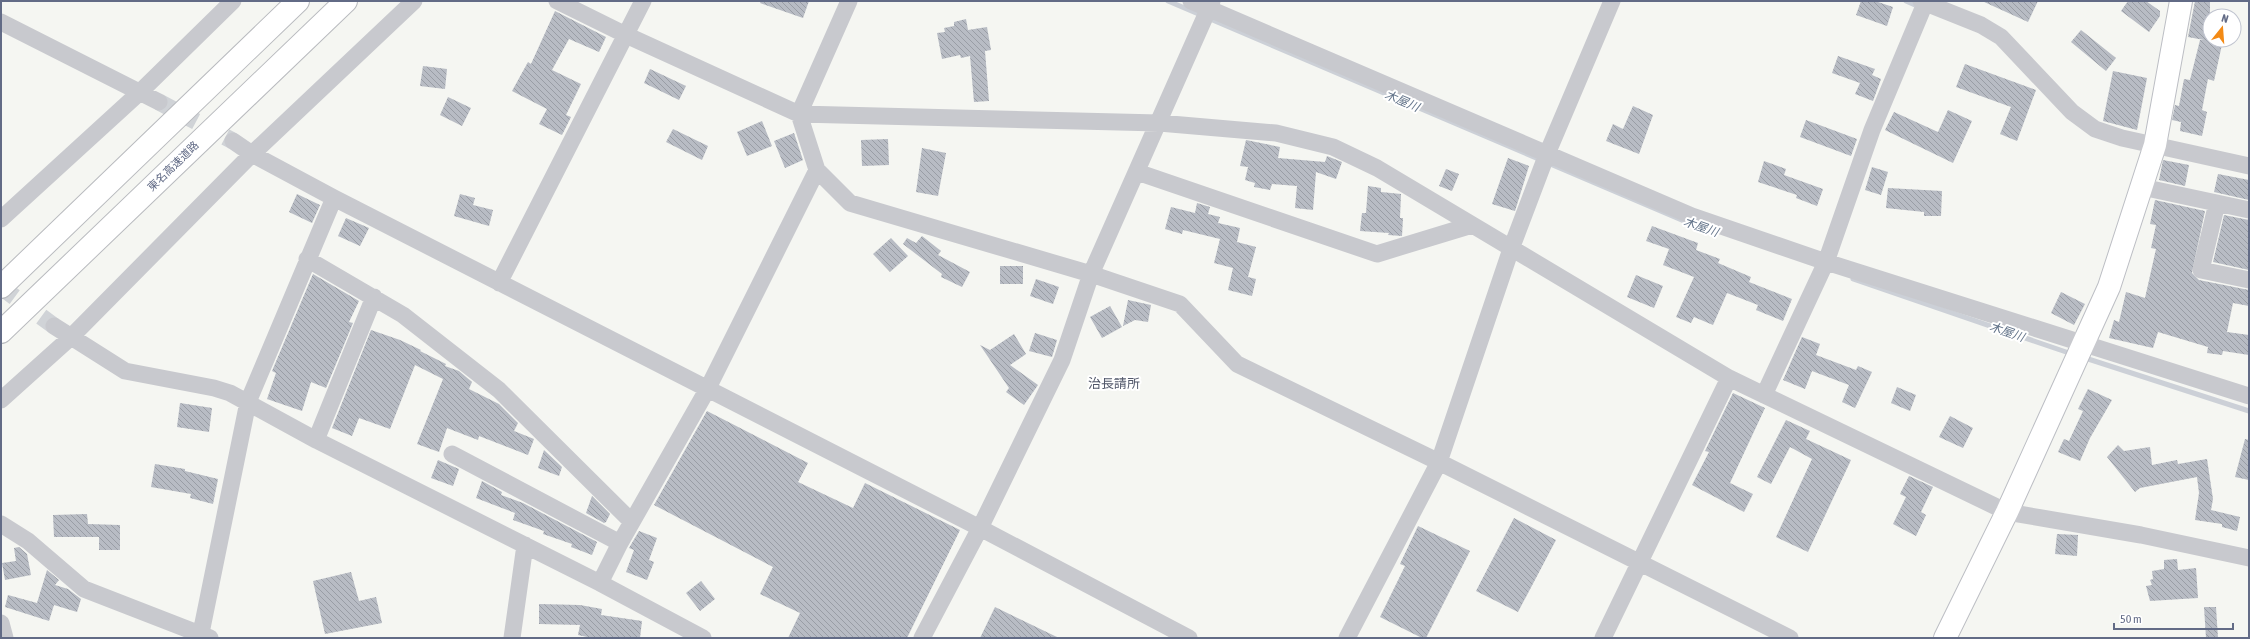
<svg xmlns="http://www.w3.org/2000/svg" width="2250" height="639" viewBox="0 0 2250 639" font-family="'Asap Condensed','Noto Sans JP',sans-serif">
  <defs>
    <pattern id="building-back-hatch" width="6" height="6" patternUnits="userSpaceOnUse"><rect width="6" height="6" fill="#b8bcc4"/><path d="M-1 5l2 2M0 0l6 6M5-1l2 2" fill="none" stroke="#999da5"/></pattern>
  </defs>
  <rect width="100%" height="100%" fill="#f5f6f2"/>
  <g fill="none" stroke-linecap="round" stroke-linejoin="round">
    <path stroke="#ccd0d7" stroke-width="5" d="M1168,1L1684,221
      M1906,1L1915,5
      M1853,279L2072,354
      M2082,357L2249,411"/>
  </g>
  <path fill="url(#building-back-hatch)" d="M761,1H809L803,18L760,3Z
    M1861,1H1875L1893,7L1887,26L1856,15Z
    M1982,1H2038L2028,22Z
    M2128,1H2146L2160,11V16L2149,32L2121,11Z
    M2195,1H2210V40H2223L2214,81L2208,79L2202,110L2207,112L2202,136L2180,131L2181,122L2172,120L2175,105L2179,106L2184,79L2190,80L2200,40H2204L2188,37Z
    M555,11L606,37L599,52L569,39L552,70L581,84L566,115L571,117L562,135L539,124L547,109L512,91L528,62L531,64Z
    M966,19L968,30L987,27L991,50L985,51L989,101L974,102L970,56L961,58L960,55L942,59L937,33L945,32L944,28L954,26V22Z
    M2081,30L2116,58L2106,71L2071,42Z
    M1838,56L1875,69L1872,75L1881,79L1873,101L1855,94L1860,83L1832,73Z
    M1965,64L2036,90L2017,141L2000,134L2011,107L1956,87Z
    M423,66L447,69L445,89L420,86Z
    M650,69L686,86L679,100L644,83Z
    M2113,71L2147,78L2137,130L2103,121Z
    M448,97L471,108L462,126L440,115Z
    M1633,106L1653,115L1639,154L1606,141L1613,124L1623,129Z
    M1948,110L1972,121L1953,163L1885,130L1894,112L1938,132Z
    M1806,120L1857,139L1851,156L1800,137Z
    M762,121L772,146L747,156L737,132Z
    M673,129L708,146L702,160L666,142Z
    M794,133L803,160L785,168L774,141Z
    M888,139L889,165L862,166L861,140Z
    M1246,140L1280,147L1278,158L1325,162L1327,156L1342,162L1336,179L1316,172L1313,210L1295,208L1297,186L1272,184L1270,190L1254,187L1255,183L1245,180L1248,167L1240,166Z
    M922,148L946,153L938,196L916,192Z
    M1508,158L1529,166L1515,211L1492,204Z
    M2163,160L2189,165L2185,186L2159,180Z
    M1764,161L1786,169L1784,175L1823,189L1817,206L1796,198L1797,195L1758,182Z
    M1872,167L1888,172L1881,195L1865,190Z
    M1446,169L1459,174L1452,191L1439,186Z
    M2218,174L2249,180V200L2214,192Z
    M1368,186L1381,188V192L1401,194L1400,218H1403L1402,236L1388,235L1389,233L1360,231L1362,213H1366Z
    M1888,188L1942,191L1941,216H1924V212L1886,208Z
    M297,194L320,205L312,223L289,212Z
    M460,194L475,198L473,205L493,210L489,226L454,216Z
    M2155,200L2205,211L2192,273L2199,280L2249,290V306L2233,303L2227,332L2249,335V355L2223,351L2222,355L2207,353L2208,347L2158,332L2153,348L2109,338L2114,320L2119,322L2126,292L2145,298L2156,249L2151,248L2156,225L2150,224Z
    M1197,203L1210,207L1208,214L1220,217L1218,223L1240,228L1237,242L1256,247L1248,277L1256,279L1252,296L1228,290L1233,268L1214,263L1220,239L1183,230L1182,234L1165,229L1171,207L1195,213Z
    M2224,215L2249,220V270L2213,262Z
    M346,218L369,228L360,246L338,236Z
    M1652,226L1698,243L1696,250L1720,259L1718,263L1751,277L1749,282L1792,299L1783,321L1756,310L1758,305L1727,293L1713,325L1694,317L1691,323L1676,317L1694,277L1663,265L1669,249L1646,241Z
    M922,236L941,251L938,255L970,272L962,287L941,277L942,274L903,244L907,238L916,243Z
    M891,238L908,256L890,272L873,254Z
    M1000,266H1023V284H1000Z
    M313,274L359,301L349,322L353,323L326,388L311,382L302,411L267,399L276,373L272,371Z
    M1636,275L1663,286L1654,308L1627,297Z
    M1036,279L1059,287L1053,304L1030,296Z
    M2061,292L2085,304L2074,325L2051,313Z
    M1128,300L1151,305L1148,322L1135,320L1123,326Z
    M1110,306L1122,327L1102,338L1090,317Z
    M371,330L400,340L421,350L420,351L446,364L445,366L459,371L472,382L469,389L499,404L518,423L514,431L534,439L528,455L479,436L478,440L447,428L439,452L417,444L443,379L415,365L390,429L359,418L352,436L332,428Z
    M1035,333L1057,340L1052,357L1029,351Z
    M1014,334L1026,354L1010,365L1038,385L1024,405L1006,392L1009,388L980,345L990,350Z
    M1802,337L1820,344L1816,355L1856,370L1858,366L1872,372L1855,408L1842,402L1849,385L1812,371L1805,389L1783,380Z
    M1897,387L1916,395L1910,411L1891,403Z
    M2088,389L2112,400L2090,438L2080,461L2058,452L2064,439L2069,441L2083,411L2078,409Z
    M1733,393L1765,408L1730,483L1753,494L1744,512L1692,485L1709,452L1705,451Z
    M180,403L212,408L209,432L177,427Z
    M707,411L808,463L798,482L853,508L865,483L960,530L907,638H788L800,613L760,594L773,567L654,505Z
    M1950,416L1973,428L1963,448L1939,437Z
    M1786,420L1810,431L1806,439L1851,460L1808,552L1776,537L1812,459L1790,447L1771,484L1757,477Z
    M2245,439L2249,440V480L2235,477Z
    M2118,445L2124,451L2150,447L2152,465L2177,460L2178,464L2207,459L2213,499L2211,510L2240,517L2237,531L2222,527V524L2195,520L2199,493L2197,477L2140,488L2135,492L2107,457Z
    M544,450L562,467L559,476L538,468Z
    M438,460L459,469L453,486L431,478Z
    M155,464L185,469V471L218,479L213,504L190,498L191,494L151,487Z
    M1909,476L1933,487L1921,512L1926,515L1916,536L1893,524L1906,497L1900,494Z
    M482,481L502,492L501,495L523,503L597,542L592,555L571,547L572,544L543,534L544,531L513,520L515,513L476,498Z
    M592,496L610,514L606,522L604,523L586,513Z
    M87,514L88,524L120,525V550H99V537H54L53,515Z
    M1514,518L1556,540L1518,612L1476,591Z
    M1418,526L1470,551L1426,638H1422L1380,617L1405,566L1400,564Z
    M639,531L657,538L649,560L654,562L647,580L626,572L634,550L629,548Z
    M2057,534L2078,535L2077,556L2055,554Z
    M19,547L27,554L31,575L5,580L2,563L16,561L14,548Z
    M2177,559L2178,570L2196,568L2198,598L2150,601L2146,586L2152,585L2150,580L2153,579L2152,571L2164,569V560Z
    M47,570L59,580L55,585L68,589L81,599L77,612L54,605L49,621L5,607L8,595L37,603Z
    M351,572L359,601L376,597L382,623L325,634L313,581Z
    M701,581L715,599L700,611L686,593Z
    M539,604L580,605L602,609L601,615L642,621L640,638H592L578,635L580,625L539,624Z
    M995,607L1059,638H980Z
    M2204,607H2216L2218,638H2206Z"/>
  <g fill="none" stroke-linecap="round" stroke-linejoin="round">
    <path stroke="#d0d3d7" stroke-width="17" stroke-dasharray="17 8" stroke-linecap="butt" d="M159,102L233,141
      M1,287L54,326"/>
    <g stroke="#bcbec4" stroke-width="24">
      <path id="secondary" d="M1945,638L2007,512L2109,287L2155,145L2181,1"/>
    </g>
    <g stroke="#b9bbbf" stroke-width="24">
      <path id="highway" d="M1,287L298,1
        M1,332L346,1"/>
    </g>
    <path stroke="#c8c9ce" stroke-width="17" d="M557,1L626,35L799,114L1159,123L1276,133L1333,147L1377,168L1729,378L2007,512L2141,535L2249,558
      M849,1L799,114L817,170L850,203L1091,274L1180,304L1237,364L1439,462L1790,638
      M1191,1L1692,216L1826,262L2249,396
      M1921,1L1981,25L2001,37L2072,112L2095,129L2122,138L2249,166
      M1,22L159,102
      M233,141L252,154L334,198L980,528L1189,638
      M1137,172L1377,254L1472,225
      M2142,187L2249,210
      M2217,203L2201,270L2249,280
      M1,219L139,93L233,1
      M307,259L403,315L499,390L632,522
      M499,283L643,1
      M54,326L125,371L214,388L230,393L316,440L600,583L703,638
      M1764,395L1826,262L1872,130L1926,1
      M1,400L70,338L252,154L414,1
      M316,440L374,297
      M452,454L620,543
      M1,524L28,541L84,589L210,638
      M600,583L620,543L707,390L817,170
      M1,623L5,638
      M200,638L248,402L334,198
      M512,638L525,545
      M922,638L980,528L1062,360L1091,274L1212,1
      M1347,638L1439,462L1511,249L1547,154L1612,1
      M1603,638L1729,378"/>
    <use href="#secondary" stroke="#fff" stroke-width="22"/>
    <use href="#highway" stroke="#fff" stroke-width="22"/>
  </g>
  <g text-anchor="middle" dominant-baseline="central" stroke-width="4" stroke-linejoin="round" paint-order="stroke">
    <g font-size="11" fill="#626b86" stroke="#fff">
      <text transform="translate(173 166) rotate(-44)">東名高速道路</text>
    </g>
    <g font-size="12" font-style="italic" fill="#63748a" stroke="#fff">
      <text transform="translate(1402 101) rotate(23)">木屋川</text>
      <text transform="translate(1701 227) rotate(19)">木屋川</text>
      <text transform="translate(2007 332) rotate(19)">木屋川</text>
    </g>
    <g font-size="13" fill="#51576a" stroke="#fff">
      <text x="1114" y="383">治長請所</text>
    </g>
  </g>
  <rect width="2250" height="639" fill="none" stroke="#626b86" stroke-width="4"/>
  <g transform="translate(2222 28) rotate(17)"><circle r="19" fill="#ffffff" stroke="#c0c4cf"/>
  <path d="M0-3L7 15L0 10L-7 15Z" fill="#f38a15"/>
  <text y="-6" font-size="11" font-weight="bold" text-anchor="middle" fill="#626b86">N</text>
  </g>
  <path d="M2114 623v6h119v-6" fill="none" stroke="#626b86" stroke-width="2"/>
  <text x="2120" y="623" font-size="12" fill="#626b86" stroke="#ffffff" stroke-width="3" paint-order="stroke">50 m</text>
</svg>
